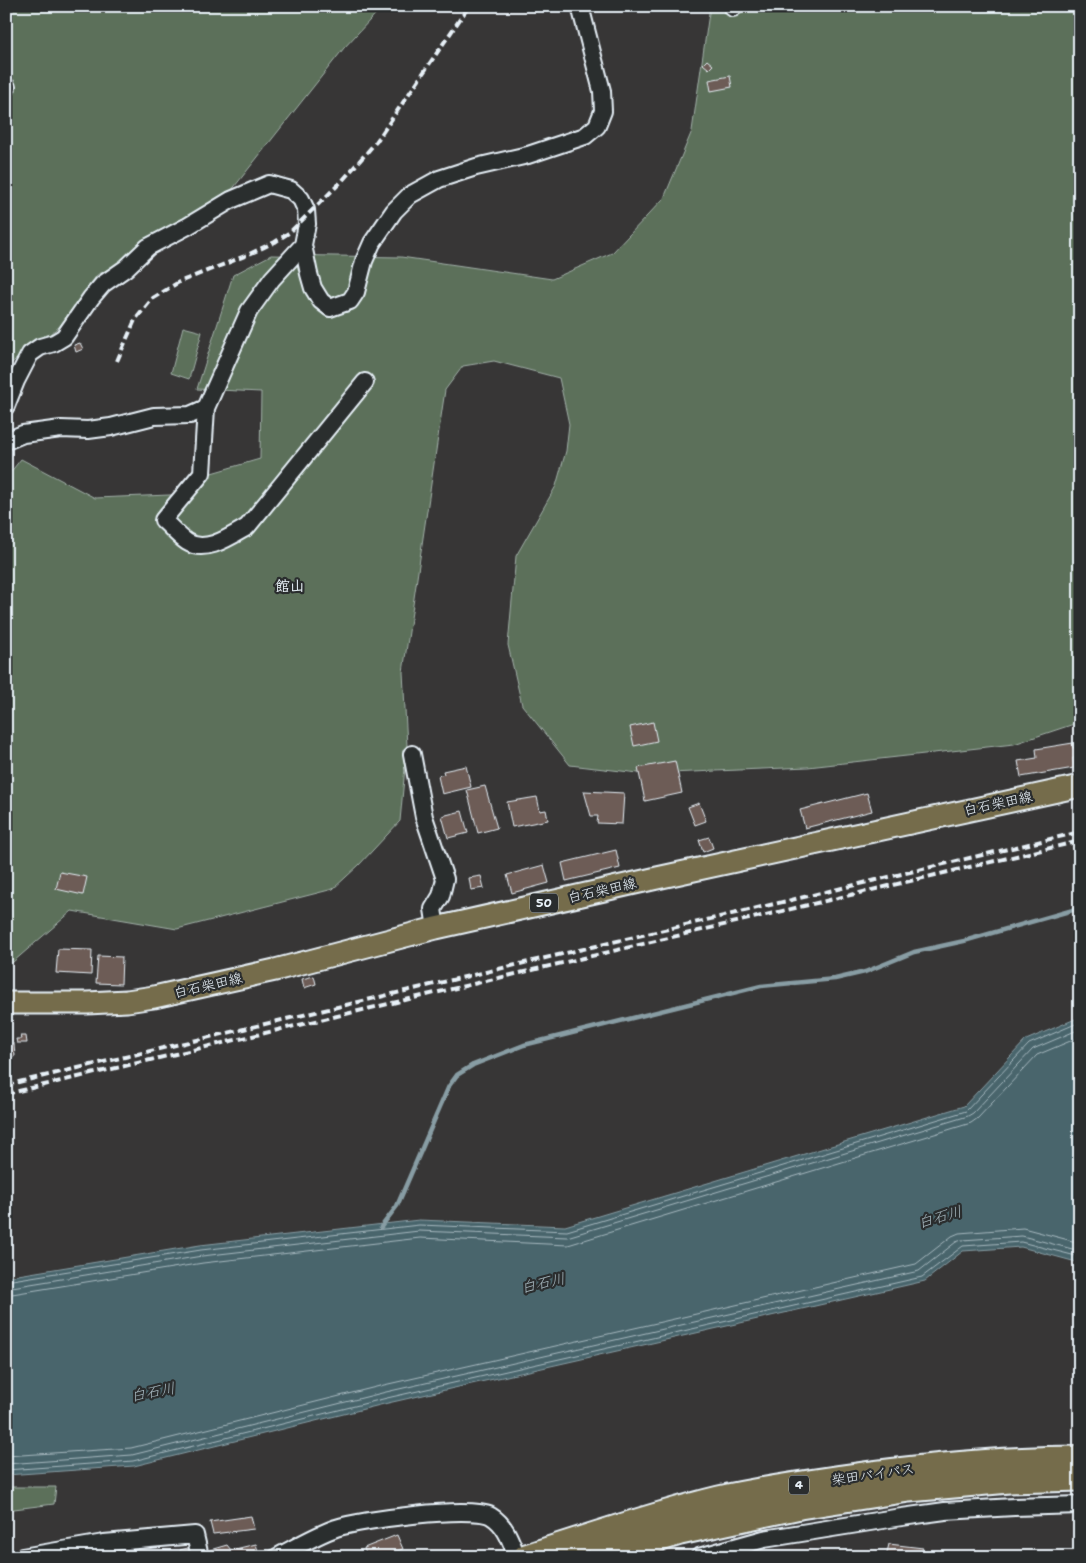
<svg xmlns="http://www.w3.org/2000/svg" width="1086" height="1563" viewBox="0 0 1086 1563" font-family="'Shantell Sans','Klee One',sans-serif">
  <rect width="100%" height="100%" fill="#373636"/>
  <filter id="ink" filterUnits="userSpaceOnUse"><feTurbulence type="fractalNoise" baseFrequency=".02" numOctaves="2"/><feDisplacementMap in="SourceGraphic" scale="10" xChannelSelector="R" yChannelSelector="G"/><feConvolveMatrix kernelMatrix="1 2 1 2 8 2 1 2 1" color-interpolation-filters="sRGB"/></filter>
  <g filter="url(#ink)">
    <path fill="#5c705a" stroke="#a2b0a9" d="M6,6H383L344,48L212,215L97,275L59,327L6,367Z
      M710,6H1080V722L1014,744L808,767L647,774L570,765L522,705L508,645L516,556L556,486L566,451L569,424L559,378L494,361L463,366L445,390L403,672L407,746L400,821L359,865L333,889L177,929L72,911L6,968V478L21,459L95,498L194,494L208,474L260,459L261,392L197,389L233,275L271,255L401,257L552,279L612,253L664,198L692,131Z
      M183,327L202,332L189,379L171,373Z
      M6,1487H56L54,1504L6,1510Z"/>
    <path fill="#48656c" stroke="#889da4" d="M1080,1017V1263L1021,1247L963,1251L925,1281L388,1403L134,1466L6,1475V1277L200,1245L419,1220L565,1226L964,1106L1026,1040Z"/>
    <g fill="none" stroke-linecap="round" stroke-linejoin="round">
      <path stroke="#a8b9c0" stroke-width="1" d="M6,1281L201,1250L419,1225L567,1231L966,1111L1029,1044L1080,1022
        M6,1288L202,1256L419,1231L567,1237L968,1116L973,1113L1033,1049L1080,1029
        M6,1295L203,1263L420,1238L568,1245L971,1123L978,1118L1037,1055L1080,1037
        M6,1456L131,1448L384,1385L916,1264L952,1236L959,1233L1023,1228L1080,1243
        M6,1464L132,1455L386,1392L919,1271L956,1242L962,1240L1022,1236L1080,1251
        M6,1470L133,1461L387,1398L922,1277L963,1246L1021,1242L1080,1257"/>
      <path stroke="#889da4" stroke-width="4.5" d="M381,1227L397,1206L449,1086L457,1075L473,1065L524,1045L761,986L835,979L865,972L914,952L964,941L1080,908"/>
    </g>
    <path fill="#6d5c56" stroke="#e8f1f8" d="M707,60L713,65L709,69L703,64Z
      M730,76L732,87L711,91L709,80Z
      M80,343L83,349L76,352L74,345Z
      M653,722L657,741L634,746L630,727Z
      M1073,743V748L1080,747V757L1073,758L1074,768L1021,777L1018,761L1037,758L1036,749Z
      M675,761L682,793L645,801L638,768Z
      M466,766L471,787L442,794L438,776L444,774L443,771Z
      M485,786L497,828L478,833L467,790Z
      M584,791L624,793L622,824L597,823L598,816H591Z
      M867,793L872,811L805,828L800,810Z
      M537,797L540,811L546,810L548,820L512,827L507,802Z
      M699,803L706,821L695,825L688,807Z
      M462,811L468,833L448,838L442,816Z
      M709,837L713,848L703,852L699,840Z
      M616,850L620,868L566,881L562,863Z
      M544,865L549,883L512,893L507,875Z
      M60,872L87,877L83,895L56,889Z
      M481,876L484,888L471,890L469,878Z
      M58,949L92,950L91,975L56,973Z
      M98,956L122,957L121,984L96,983Z
      M314,976L316,984L304,988L302,979Z
      M20,1036H26L27,1043H17L16,1039H21Z
      M6,1044H14L15,1056L6,1057Z
      M251,1516L254,1529L213,1534L210,1522Z
      M397,1535L403,1549L380,1557H367L364,1548Z
      M256,1544L258,1551L238,1557H208L207,1554H210V1550L227,1545L231,1550Z
      M889,1544L923,1548L922,1557H886Z
      M192,1547L195,1557H182L180,1550Z"/>
    <g fill="none" stroke-linecap="round" stroke-linejoin="round">
      <g stroke="#e8f1f8" stroke-width="20">
        <path id="minor" d="M733,6V8
          M6,87H7
          M6,406L16,381L30,354L40,347L54,343L64,337L91,298L103,284L126,268L148,247L188,226L231,200L269,184L291,190L301,199L306,210L307,224L303,245L309,274L313,288L321,301L330,308L350,301L356,292L364,261L372,243L394,211L410,195L439,179L476,167L528,155L585,136L597,126L603,111L602,91L580,6
          M206,408L202,473L163,520C171,527 179,537 187,542C206,554 231,536 247,527L365,382
          M6,441L23,434L61,429L88,430L111,427L154,416L190,415L206,408L249,311L272,279L303,245
          M412,754L424,817L445,879L441,896L433,909L436,928
          M22,1557L104,1543L195,1535L200,1557
          M277,1557C296,1547 316,1535 336,1528C361,1520 470,1505 491,1516C506,1525 511,1542 517,1557
          M699,1557L764,1539L895,1518L945,1511L1014,1507L1080,1505"/>
      </g>
      <g stroke="#e8f1f8" stroke-width="25">
        <path id="major" d="M6,1003H87L127,1001L154,997L275,970L436,928L657,878L1080,786"/>
      </g>
      <g stroke="#e8f1f8" stroke-width="29">
        <path id="highway" d="M526,1557C590,1537 653,1515 719,1499C759,1490 801,1484 842,1478C921,1467 1000,1459 1080,1459
          M600,1557L680,1532L800,1506L909,1489L1009,1480L1080,1478"/>
      </g>
      <use href="#minor" stroke="#2a2d2e" stroke-width="16"/>
      <use href="#major" stroke="#746c4b" stroke-width="21"/>
      <use href="#highway" stroke="#746c4b" stroke-width="25"/>
      <path stroke="#e8f1f8" stroke-width="4" stroke-dasharray="8 4" stroke-linecap="butt" d="M117,361L135,320L153,298L179,282L245,256L275,242L290,232L342,181L376,142L469,6
        M6,1085L1080,832
        M6,1094L1080,841"/>
    </g>
  </g>
  <g text-anchor="middle" dominant-baseline="central" stroke-width="4.5" stroke-linejoin="round" paint-order="stroke">
    <g fill="#2a2d2e" stroke="#afb6bb" stroke-width="1">
      <rect x="530" y="893.5" width="28" height="19" rx="4"/>
      <rect x="789" y="1475.5" width="20" height="19" rx="4"/>
    </g>
    <g font-size="12" font-weight="bold" fill="#e8f1f8">
      <text x="544" y="903">50</text>
      <text x="799" y="1485">4</text>
    </g>
    <g font-size="14" fill="#e8f1f8" stroke="#2a2d2e">
      <text transform="translate(998 803) rotate(-12)">白石柴田線</text>
      <text transform="translate(602 890) rotate(-13)">白石柴田線</text>
      <text transform="translate(208 985) rotate(-13)">白石柴田線</text>
      <text transform="translate(873 1474) rotate(-8)">柴田バイパス</text>
    </g>
    <g font-size="15" font-weight="bold" fill="#e8f1f8" stroke="#2a2d2e">
      <text x="290" y="586">館山</text>
    </g>
    <g font-size="15" font-style="italic" fill="#a8b9c0" stroke="#2a2d2e">
      <text transform="translate(940 1217) rotate(-16)">白石川</text>
      <text transform="translate(543 1283) rotate(-13)">白石川</text>
      <text transform="translate(153 1392) rotate(-11)">白石川</text>
    </g>
  </g>
  <rect width="1086" height="1563" fill="none" stroke="#2a2d2e" stroke-width="25"/>
  <rect x="12" y="12" width="1061" height="1538" fill="none" stroke="#e8f1f8" stroke-width="2" filter="url(#ink)"/>
</svg>
